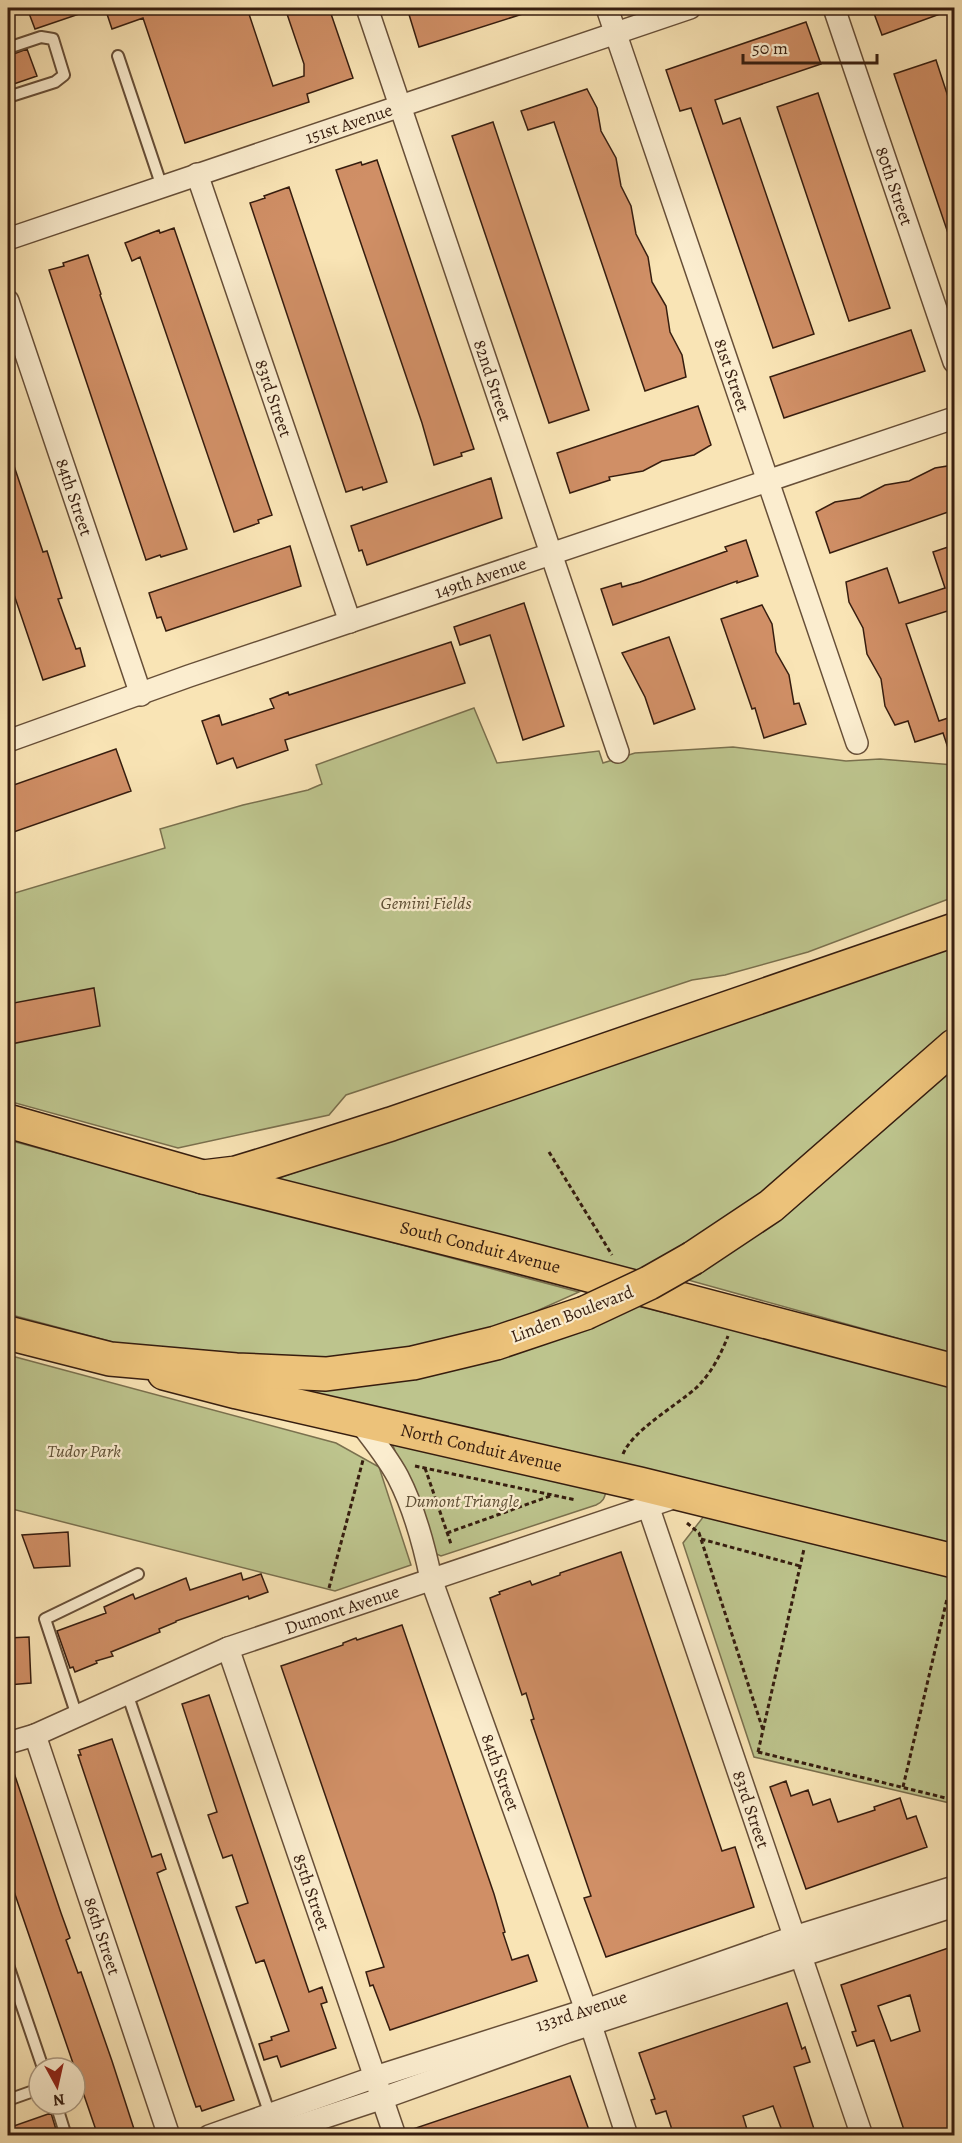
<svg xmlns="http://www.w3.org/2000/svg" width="962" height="2143" viewBox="0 0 962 2143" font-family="Alegreya,serif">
  <rect width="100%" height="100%" fill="#f9e4b5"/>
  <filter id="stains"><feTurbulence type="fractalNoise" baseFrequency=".00333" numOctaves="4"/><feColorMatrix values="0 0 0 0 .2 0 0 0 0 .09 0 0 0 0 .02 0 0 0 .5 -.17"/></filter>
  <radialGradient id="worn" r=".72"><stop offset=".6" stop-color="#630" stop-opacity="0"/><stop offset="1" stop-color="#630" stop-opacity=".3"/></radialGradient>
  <path fill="#bdc48d" stroke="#7a704e" stroke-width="1.5" d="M474,708L497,763L599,751L603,763L635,753L733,747L846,761L880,759L954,765V897L808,952L725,975L692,980L346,1095L329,1115L178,1148L8,1101V895L165,848L160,829L243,805L308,790L322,784L316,765Z
    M954,945V1030L758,1197L694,1243L632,1273L273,1180Z
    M954,1066V1354L688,1280L774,1219Z
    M8,1140L579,1292L490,1332L409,1349L324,1360L120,1344L8,1314Z
    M638,1306L954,1386V1546L291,1389Z
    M8,1355L336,1443L379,1467L411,1565L335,1591L8,1508Z
    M392,1443L606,1490C605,1498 603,1502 596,1505L441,1556L434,1553Z
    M704,1516L954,1578V1804L754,1757L683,1543Z"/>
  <path fill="#d08f66" stroke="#361d0f" stroke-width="1.5" fill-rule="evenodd" d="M27,8H91V10L35,29Z
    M105,8H247L273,86L304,76V64L285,8H329L353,78L307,94L309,102L185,143L143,18L112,29Z
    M407,8H531L532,11L419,47Z
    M872,8H954V9L882,35Z
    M806,22L821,64L715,100L723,124L740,118L814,334L773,348L691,108L680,111L666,70Z
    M27,49L37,76L8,86V56Z
    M936,60L954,115V244L952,245L894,74Z
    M587,89L597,108L601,131L616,158L621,186L631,206L636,234L648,257L652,282L666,306L670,332L682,355L686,377L645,391L554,122L528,130L521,111Z
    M818,93L890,308L849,321L777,107Z
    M493,122L589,410L549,423L452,136Z
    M377,160L474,449L461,453L462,456L434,465L422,423L336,170L361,162L362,165Z
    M289,187L387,482L363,490L362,487L346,492L250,203L265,198L264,196Z
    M174,228L272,515L258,520L259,523L234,532L140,257L132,261L125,243L159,230L160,233Z
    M88,255L101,294L100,295L187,549L161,557L160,555L146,560L49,270L64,266L63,263Z
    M911,330L925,371L784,418L770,377Z
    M698,406L711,445L694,455L662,461L643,471L609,477L610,480L570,493L557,453Z
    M10,454L43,552L47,551L62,598L58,599L76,649L80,648L85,666L43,680L8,577V455Z
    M954,465V510L830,553L816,512L835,502L860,498L885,485L909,481L935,468Z
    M491,478L502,518L367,565L362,550L359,551L351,526Z
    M746,540L758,576L737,583V581L613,625L601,589L621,583L622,587L640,582L727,551L725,547Z
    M954,545V609L906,624L939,721L954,716V760H952L943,733L915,742L908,721L895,725L885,706L881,679L867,654L863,628L849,602L846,582L887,568L899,603L945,588L933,552Z
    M290,546L301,586L166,631L161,617L157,618L149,593Z
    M524,603L564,726L523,740L490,635L460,645L454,627Z
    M762,605L772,624L776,652L789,675L794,704L799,703L806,724L764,738L755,708L752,709L721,619Z
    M669,637L695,709L654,724L645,697L622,653Z
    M451,642L465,683L285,740L288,750L237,768L233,758L217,764L202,721L219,715L222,725L274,708L270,699L288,692L289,695Z
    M116,749L131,791L8,834V787Z
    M94,988L100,1026L11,1044L8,1031V1004Z
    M68,1532L70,1566L34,1568L22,1535Z
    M621,1552L722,1851L735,1847L754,1907L606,1957L584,1898L591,1896L531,1720L534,1719L526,1693L522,1695L490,1598L500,1594L499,1592L530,1581L532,1585L560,1575V1573Z
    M241,1573L243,1580L261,1574L268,1592L249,1599L248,1596L176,1621V1622L159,1629L160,1632L111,1652L113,1656L96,1661L97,1663L75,1672L73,1667L70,1668L57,1631L106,1613L104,1607L133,1594L135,1599L186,1578L190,1590Z
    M402,1625L494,1894L505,1932L503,1933L512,1960L528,1955L537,1981L390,2030L373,1985L370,1986L366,1972L384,1967L281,1666L343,1645V1643L356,1638L357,1640Z
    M29,1637L31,1683L8,1685V1638Z
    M209,1695L309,1992L322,1987L327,2002L321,2004L336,2048L281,2067L277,2056L264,2060L259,2044L272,2040L271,2037L289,2031L264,1960L256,1963L236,1907L248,1903L232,1855L223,1858L218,1844L208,1815L217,1812L182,1704Z
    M112,1739L152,1857L161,1854L166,1869L157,1873L234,2100L202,2111L200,2106L196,2107L188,2084L78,1755H81L79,1750Z
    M8,1761H10L61,1913L70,1938L66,1940L78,1973L81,1972L112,2061L134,2129L129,2130L131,2136H98L8,1874Z
    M786,1781L791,1796L808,1790L813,1805L830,1799L838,1822L875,1810L874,1807L900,1798L907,1819L916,1816L927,1847L806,1889L770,1787Z
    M954,1946V2136H906L874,2040L857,2046L852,2032L856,2031L841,1985ZM910,1995L920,2031L891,2041L878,2006Z
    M787,2003L802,2049L805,2047L810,2062L794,2067L814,2129L794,2136H784L773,2106L743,2116L749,2136H674L666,2111L656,2114L651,2100L655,2099L639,2053Z
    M570,2076L591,2136H407V2131Z
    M51,2113L58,2136H8V2128Z"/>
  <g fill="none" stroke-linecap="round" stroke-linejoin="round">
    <g stroke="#674f38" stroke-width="14">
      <path id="lane" d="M8,48L41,37L53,39L64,75L55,82L8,97
        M118,56L162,187
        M127,1693L270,2115
        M77,1716L45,1619L138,1574
        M8,1965L43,2068
        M8,2100L39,2089
        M56,2104L66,2136"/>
    </g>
    <g stroke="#674f38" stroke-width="24">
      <g id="street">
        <path id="s1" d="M367,8L618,752"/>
        <path id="s2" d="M607,8L857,743"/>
        <path id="s3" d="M834,8L954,362"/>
        <path id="s4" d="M197,174L350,622"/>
        <path id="s5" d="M8,239L690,8"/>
        <path id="s6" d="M8,301L141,695"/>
        <path id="s7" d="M8,741L189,676L954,418"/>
        <path id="s8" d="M357,1419C372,1438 386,1455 398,1477C414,1508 424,1545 431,1579L586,2010L627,2136"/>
        <path id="s9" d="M644,1494L862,2136"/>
        <path id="s10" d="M228,1648L395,2136"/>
        <path id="s11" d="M35,1735L169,2136"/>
        <path id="s12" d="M8,1743L35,1735L228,1648L679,1496"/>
        <path id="s13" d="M209,2136L375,2077L586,2010L794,1937L954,1887"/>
        <path d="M268,2136L383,2098L567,2032L954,1906"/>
      </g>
    </g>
    <g stroke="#361d0f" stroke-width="36">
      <g id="primary">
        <path id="s14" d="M203,1177L505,1253L954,1371"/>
        <path id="s15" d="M164,1373L237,1392L640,1484L954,1561"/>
      </g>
    </g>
    <g stroke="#361d0f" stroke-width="36">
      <path id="highway" d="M8,1121L203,1177L236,1173L272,1162L391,1124L954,930
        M693,1258L771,1206L954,1046
        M8,1333L110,1359L236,1370L326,1374L413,1363L496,1343L585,1313"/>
    </g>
    <path stroke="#361d0f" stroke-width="3" stroke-dasharray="4.5 3" stroke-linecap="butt" d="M549,1152L612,1255
      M623,1454C632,1431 677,1405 696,1388C711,1374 721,1354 728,1336
      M415,1466L576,1500
      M425,1468L451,1544
      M687,1523L699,1533L763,1730
      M447,1533L553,1495
      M701,1539L800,1566
      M329,1588L363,1460
      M758,1752L804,1549
      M758,1752L954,1800
      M903,1787L947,1599"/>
    <use href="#lane" stroke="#fbedcf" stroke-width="10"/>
    <use href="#street" stroke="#fbedcf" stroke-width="21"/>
    <use href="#primary" stroke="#ecc27a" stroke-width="33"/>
    <use href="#highway" stroke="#ecc27a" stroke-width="33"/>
    <g stroke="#361d0f" stroke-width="36" stroke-linecap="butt">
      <path id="highway-bridge" d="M585,1313L649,1283L693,1258"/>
    </g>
    <use href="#highway-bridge" stroke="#ecc27a" stroke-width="33"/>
  </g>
  <g text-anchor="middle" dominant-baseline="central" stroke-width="4.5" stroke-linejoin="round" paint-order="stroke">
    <g font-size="18" fill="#361d0f" stroke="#fbedcf">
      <text stroke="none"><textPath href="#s5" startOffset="360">151st Avenue</textPath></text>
      <text stroke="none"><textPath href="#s3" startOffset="188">80th Street</textPath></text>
      <text stroke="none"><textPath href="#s2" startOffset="388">81st Street</textPath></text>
      <text stroke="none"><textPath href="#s1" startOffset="393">82nd Street</textPath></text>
      <text stroke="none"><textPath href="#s4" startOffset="237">83rd Street</textPath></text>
      <text stroke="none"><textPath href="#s6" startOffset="207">84th Street</textPath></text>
      <text stroke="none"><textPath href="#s7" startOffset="500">149th Avenue</textPath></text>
      <text stroke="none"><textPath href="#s14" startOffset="286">South Conduit Avenue</textPath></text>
      <text transform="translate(572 1314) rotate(-21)">Linden Boulevard</text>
      <text stroke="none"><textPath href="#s15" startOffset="326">North Conduit Avenue</textPath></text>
      <text stroke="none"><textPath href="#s12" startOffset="360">Dumont Avenue</textPath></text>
      <text stroke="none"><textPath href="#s8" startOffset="384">84th Street</textPath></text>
      <text stroke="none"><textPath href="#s9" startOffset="333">83rd Street</textPath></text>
      <text stroke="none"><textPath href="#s10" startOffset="258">85th Street</textPath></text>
      <text stroke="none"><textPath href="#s11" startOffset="212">86th Street</textPath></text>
      <text stroke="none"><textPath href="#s13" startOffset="393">133rd Avenue</textPath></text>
    </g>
    <g font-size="18" font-style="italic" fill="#5e4f35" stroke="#fbedcf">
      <text x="426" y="903">Gemini Fields</text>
      <text x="84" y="1451">Tudor Park</text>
      <text x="462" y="1501">Dumont Triangle</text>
    </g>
  </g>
  <rect width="962" height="2143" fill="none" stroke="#f9e4b5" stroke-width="30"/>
  <rect x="9" y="9" width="944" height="2125" fill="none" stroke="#361d0f" stroke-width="3"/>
  <rect x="15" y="15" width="932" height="2113" fill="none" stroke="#361d0f" stroke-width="1.5"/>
  <g transform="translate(57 2086) rotate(172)"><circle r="28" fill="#fbedcf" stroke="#ac9a82" stroke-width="1.5"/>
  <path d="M0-4.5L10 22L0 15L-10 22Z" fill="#8f2418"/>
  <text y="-9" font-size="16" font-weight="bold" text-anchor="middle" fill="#361d0f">N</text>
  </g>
  <path d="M743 54v9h134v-9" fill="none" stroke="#361d0f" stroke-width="3"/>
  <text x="752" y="54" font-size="18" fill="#361d0f" stroke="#fbedcf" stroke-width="4.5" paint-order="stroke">50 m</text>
  <rect width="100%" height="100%" filter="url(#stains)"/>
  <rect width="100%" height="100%" fill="url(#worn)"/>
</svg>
